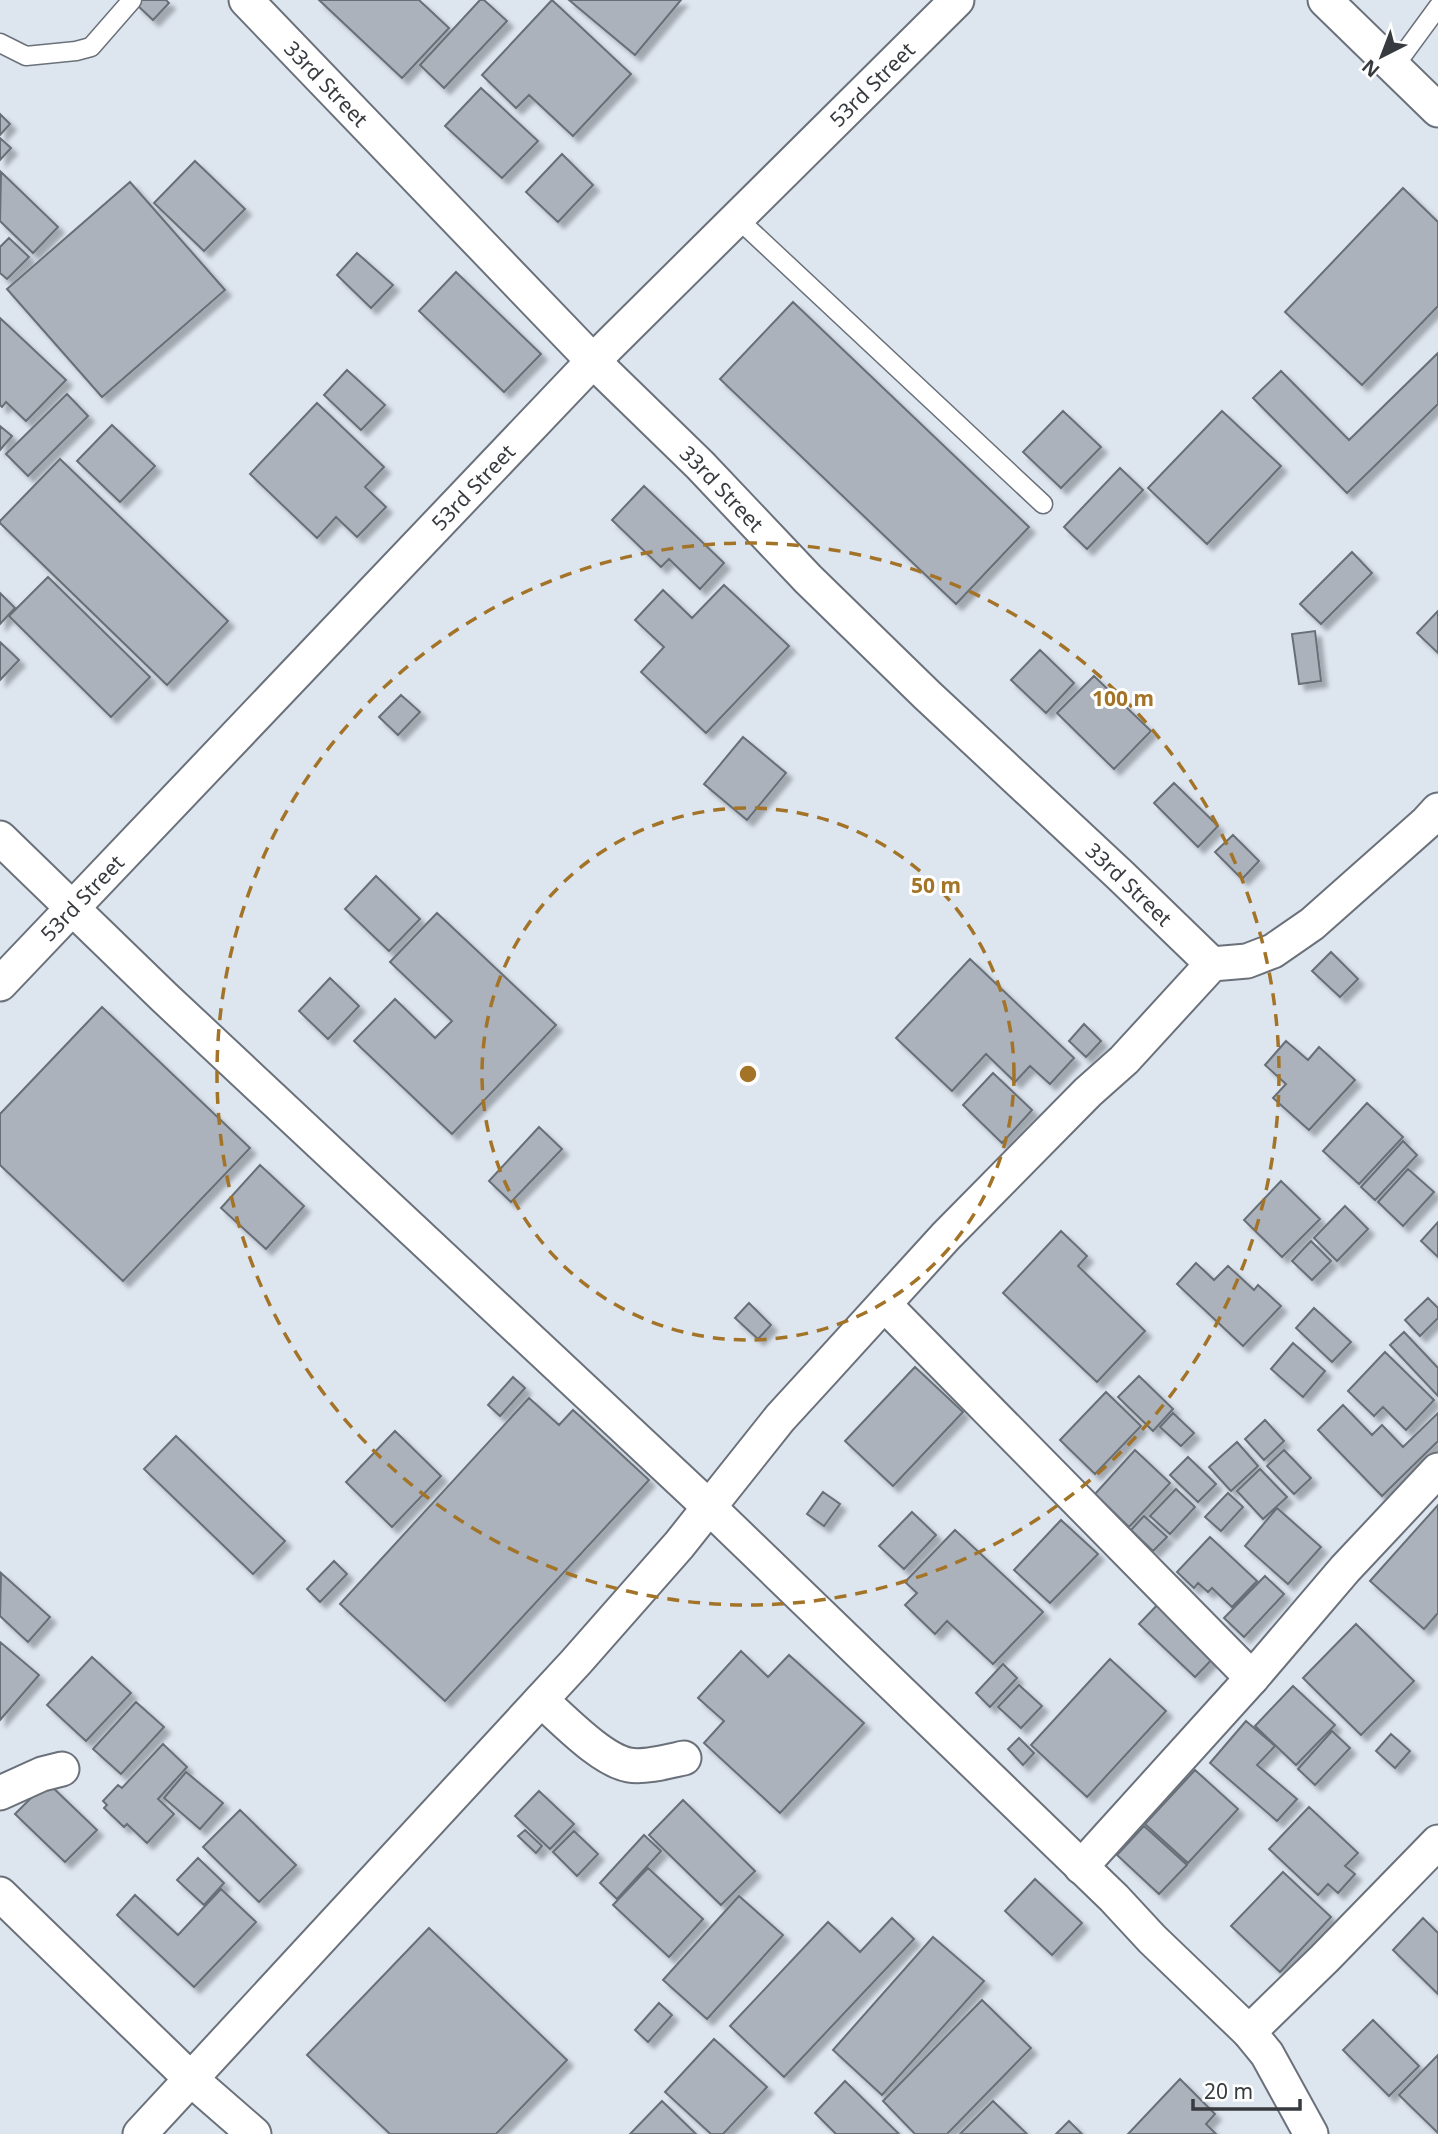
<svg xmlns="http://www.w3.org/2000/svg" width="1438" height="2134" viewBox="0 0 1438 2134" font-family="'Noto Sans',sans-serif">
  <defs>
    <filter id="shadow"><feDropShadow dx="6" dy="6" stdDeviation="2" flood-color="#0004"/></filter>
  </defs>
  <rect width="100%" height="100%" fill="#dde5ef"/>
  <path fill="#abb2bb" stroke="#686f77" stroke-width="2" filter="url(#shadow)" d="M140,0H166L169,3L153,20L136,4Z
    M319,0H419L449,28L402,78Z
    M480,0H484L507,21L444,88L420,65Z
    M552,0L631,74L573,136L529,95L516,108L482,75Z
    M569,0H681L635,55Z
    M481,88L538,141L502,178L445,126Z
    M0,114L10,124L0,135Z
    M0,138L11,148L0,160Z
    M562,154L593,185L558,222L526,192Z
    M195,161L245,209L204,251L154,203Z
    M1,172L58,227L33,253L0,221Z
    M130,182L225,290L102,397L7,289Z
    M1403,188L1438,222V306L1362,385L1285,312Z
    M9,238L29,257L7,279L0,273V247Z
    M357,253L393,285L371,308L337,275Z
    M456,272L541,354L504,392L419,311Z
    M793,302L1029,527L956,604L720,379Z
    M0,318L66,380L26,421L6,402L2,407L0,405Z
    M1438,353V404L1347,493L1253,398L1281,371L1349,440Z
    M347,370L385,405L361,430L324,395Z
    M67,394L88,416L28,476L6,454Z
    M317,403L384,467L365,487L386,507L357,537L336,517L317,538L250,474Z
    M1063,411L1101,447L1061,488L1023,452Z
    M1222,411L1281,466L1207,544L1148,488Z
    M112,425L155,466L120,502L77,461Z
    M0,426L12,436L0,450Z
    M60,459L228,621L167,685L0,523V521Z
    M1120,468L1143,490L1087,549L1064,527Z
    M644,486L724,563L700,589L669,559L661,567L612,520Z
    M1352,552L1372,573L1321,624L1300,604Z
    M48,577L150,677L111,717L9,616Z
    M724,585L789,646L706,733L641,672L664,647L635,620L663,590L692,618Z
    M0,593L15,608L0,624Z
    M1438,611V653L1417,633Z
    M1315,631L1321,681L1299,684L1292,634Z
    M0,642L19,660L0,680Z
    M1040,650L1074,683L1046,713L1011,680Z
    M1094,676L1151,731L1114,769L1057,713Z
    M401,695L420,712L398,735L379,717Z
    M743,737L786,773L747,820L704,784Z
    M1174,783L1218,826L1198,847L1154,803Z
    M1233,835L1259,861L1242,879L1215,852Z
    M376,876L420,919L389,951L345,909Z
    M437,913L556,1025L452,1134L354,1041L395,999L435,1038L452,1021L390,962Z
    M1331,952L1358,979L1340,997L1312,971Z
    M970,959L1074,1058L1050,1084L1030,1066L1015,1082L986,1054L952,1091L896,1038Z
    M330,978L359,1006L328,1039L299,1011Z
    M102,1007L250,1148L123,1281L0,1165V1114Z
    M1084,1024L1101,1041L1086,1057L1069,1041Z
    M1286,1041L1308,1060L1319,1047L1355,1080L1309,1130L1273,1098L1286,1084L1265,1065Z
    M993,1073L1032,1110L1002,1143L963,1105Z
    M1367,1103L1403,1137L1359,1184L1323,1151Z
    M539,1127L562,1149L511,1202L489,1181Z
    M1403,1141L1417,1155L1375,1200L1361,1187Z
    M260,1165L304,1206L266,1249L221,1208Z
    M1408,1169L1434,1192L1403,1226L1378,1202Z
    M1281,1181L1320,1219L1282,1257L1244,1220Z
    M1345,1206L1368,1229L1337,1261L1314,1238Z
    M1438,1222V1257L1421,1241Z
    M1061,1231L1087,1256L1078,1266L1145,1331L1097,1382L1003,1293Z
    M1311,1241L1331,1261L1312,1280L1292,1261Z
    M1196,1263L1214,1280L1228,1266L1254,1290L1258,1285L1281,1306L1243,1346L1177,1284Z
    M1428,1298L1438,1308V1318L1420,1336L1405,1320Z
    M749,1303L771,1325L758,1339L735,1318Z
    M1314,1308L1351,1342L1332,1362L1296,1328Z
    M1404,1332L1438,1368V1396L1390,1345Z
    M1293,1343L1325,1371L1303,1397L1271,1369Z
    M1385,1352L1434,1400L1406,1430L1383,1407L1374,1416L1348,1391Z
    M915,1367L963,1412L893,1486L845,1441Z
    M1139,1376L1173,1409L1153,1431L1118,1397Z
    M513,1377L525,1388L500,1416L488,1405Z
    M1106,1392L1141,1426L1095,1474L1060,1440Z
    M529,1398L559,1425L573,1410L649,1480L445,1701L340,1604Z
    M1343,1405L1372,1435L1382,1425L1403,1447L1438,1413V1441L1382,1496L1318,1430Z
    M1173,1413L1194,1433L1181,1446L1160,1427Z
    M1265,1420L1284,1441L1264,1460L1245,1439Z
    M395,1431L441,1476L392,1527L346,1482Z
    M176,1436L285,1541L253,1574L144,1469Z
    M1237,1442L1258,1466L1231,1491L1209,1467Z
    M1135,1450L1170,1483L1129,1527L1095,1494Z
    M1284,1450L1311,1478L1294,1494L1267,1466Z
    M1188,1457L1216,1484L1198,1502L1170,1475Z
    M1260,1469L1287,1497L1263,1519L1237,1491Z
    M1176,1489L1195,1507L1170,1534L1150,1516Z
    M823,1492L840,1504L824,1526L807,1514Z
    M1228,1493L1243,1507L1221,1531L1205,1517Z
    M1438,1505V1613L1424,1629L1370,1581Z
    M1277,1508L1321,1547L1288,1584L1245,1546Z
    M912,1512L936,1535L904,1569L879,1546Z
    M1144,1516L1167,1537L1153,1551L1131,1530Z
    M1061,1520L1098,1554L1050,1603L1014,1570Z
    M955,1530L1043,1612L993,1664L947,1621L935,1634L905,1605L917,1593L905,1582Z
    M1210,1537L1257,1581L1232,1607L1212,1588L1208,1592L1198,1583L1194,1588L1177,1572Z
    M334,1561L347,1574L320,1602L307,1589Z
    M1,1573L50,1617L28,1642L0,1616Z
    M1265,1576L1284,1594L1244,1637L1224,1618Z
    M1163,1599L1219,1652L1195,1677L1139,1624Z
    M1356,1624L1414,1681L1361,1735L1303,1678Z
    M0,1642L39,1675L0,1720Z
    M741,1651L768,1677L789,1655L864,1723L780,1813L704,1743L724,1721L698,1698Z
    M92,1657L131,1693L86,1741L47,1705Z
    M1110,1659L1166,1711L1087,1797L1031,1745Z
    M1003,1664L1017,1678L990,1707L976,1693Z
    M1019,1685L1042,1706L1021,1728L998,1707Z
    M1293,1686L1335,1725L1296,1765L1255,1726Z
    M136,1702L164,1727L121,1774L93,1749Z
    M1246,1721L1275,1746L1257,1765L1297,1799L1277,1821L1210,1763Z
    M1332,1731L1350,1748L1315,1785L1298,1769Z
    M1391,1734L1410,1751L1395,1768L1376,1751Z
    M1019,1738L1034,1753L1023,1765L1008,1749Z
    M163,1744L187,1767L158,1799L174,1814L147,1843L127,1824L124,1827L104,1808L107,1805L103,1801L118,1785L122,1788Z
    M1195,1770L1238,1809L1188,1863L1145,1824Z
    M186,1772L223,1803L200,1829L164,1798Z
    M47,1782L97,1830L65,1862L15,1814Z
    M539,1791L574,1824L550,1849L515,1816Z
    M683,1800L755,1871L721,1905L649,1835Z
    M1309,1807L1358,1853L1345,1866L1355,1874L1338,1893L1328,1884L1318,1895L1269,1849Z
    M240,1810L296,1865L259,1902L203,1847Z
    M1144,1826L1187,1865L1159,1894L1117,1855Z
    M525,1830L542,1846L536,1853L518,1836Z
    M574,1831L598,1854L577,1876L553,1852Z
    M644,1835L661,1851L617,1899L600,1883Z
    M198,1858L224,1883L204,1905L177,1880Z
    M648,1868L703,1919L669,1957L613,1905Z
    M1283,1872L1331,1917L1280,1972L1231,1926Z
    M1035,1879L1082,1923L1052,1955L1005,1911Z
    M221,1889L256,1922L194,1987L117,1915L135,1895L178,1935Z
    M739,1896L783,1935L707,2019L663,1980Z
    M892,1918L914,1939L784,2077L730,2026L828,1922L860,1952Z
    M1423,1918L1438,1933V1994L1393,1950Z
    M429,1928L567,2060L496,2134H390L307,2055Z
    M933,1937L984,1981L882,2095L833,2050Z
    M982,2000L1031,2048L947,2134H915L883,2101Z
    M659,2003L672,2015L648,2042L635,2030Z
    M1373,2020L1419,2066L1389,2096L1343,2050Z
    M714,2039L767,2087L723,2134H711L665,2092Z
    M1438,2055V2133L1399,2095Z
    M1180,2079L1215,2114L1206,2124L1216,2134H1128Z
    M845,2081L899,2134H836L815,2113Z
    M662,2101L696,2134H630Z
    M993,2101L1027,2134H960Z
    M1069,2121L1082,2134H1056Z"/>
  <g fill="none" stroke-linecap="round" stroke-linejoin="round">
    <g stroke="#6b717a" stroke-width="21">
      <path id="lane" d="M0,43L26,56L76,51L91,47L132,0
        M1394,67L1438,7
        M737,218L1043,504"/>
    </g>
    <g stroke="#6b717a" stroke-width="37">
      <g id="street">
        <path id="s1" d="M246,0L593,361L700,465L808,579L927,695L1120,875L1212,964"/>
        <path d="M1325,0L1438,110"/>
        <path d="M0,838L164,997L710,1508L1114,1898L1152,1939L1249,2032L1267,2054L1311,2134"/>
        <path id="s2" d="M0,984L593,361L957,0"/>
        <path d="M885,1305L1252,1678"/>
        <path d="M541,1700C563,1719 601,1760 629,1765C644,1768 670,1761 684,1758"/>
        <path d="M0,1793L42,1774L62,1769"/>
        <path d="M1081,1867L1252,1678L1345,1569L1438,1470"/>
        <path d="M0,1894L192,2080L254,2134"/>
        <path d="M1249,2032L1324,1959L1438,1842"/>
        <path d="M140,2134L576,1662L679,1545L780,1418L824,1370L946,1236L1088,1092L1124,1060L1212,964L1247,961L1273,951L1312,924L1427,822L1438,810"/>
      </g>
    </g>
    <use href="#lane" stroke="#fff" stroke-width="18"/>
    <use href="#street" stroke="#fff" stroke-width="33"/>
  </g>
  <g fill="none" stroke="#a37428" stroke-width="3.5" stroke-dasharray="12 9">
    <circle cx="748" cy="1074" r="266"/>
    <circle cx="748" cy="1074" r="531"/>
  </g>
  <g text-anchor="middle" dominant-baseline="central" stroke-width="6" stroke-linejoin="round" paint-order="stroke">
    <g font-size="21" fill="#373a3e" stroke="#fff">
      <text stroke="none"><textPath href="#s1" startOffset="116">33rd Street</textPath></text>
      <text stroke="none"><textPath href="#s2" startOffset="1253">53rd Street</textPath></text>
      <text stroke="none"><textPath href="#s2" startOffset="686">53rd Street</textPath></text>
      <text stroke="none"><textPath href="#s1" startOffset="682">33rd Street</textPath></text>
      <text stroke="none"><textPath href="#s1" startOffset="1250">33rd Street</textPath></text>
      <text stroke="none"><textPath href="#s2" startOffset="119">53rd Street</textPath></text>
    </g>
  </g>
  <circle cx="748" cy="1074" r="10" fill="#a37428" stroke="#fff" stroke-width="3.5"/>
  <g font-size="21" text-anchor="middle" font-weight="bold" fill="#a37428" stroke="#fff" stroke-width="6" stroke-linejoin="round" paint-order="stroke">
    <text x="1123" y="706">100 m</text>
    <text x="936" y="893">50 m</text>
  </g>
  <g transform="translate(1382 56) rotate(222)" stroke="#ffffff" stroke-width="5" paint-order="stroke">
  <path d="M0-5L12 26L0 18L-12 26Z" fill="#373a3e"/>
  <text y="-10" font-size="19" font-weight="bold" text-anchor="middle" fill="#373a3e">N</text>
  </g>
  <path d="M1193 2099v10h107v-10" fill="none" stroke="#373a3e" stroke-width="3.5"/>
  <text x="1204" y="2099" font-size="21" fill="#373a3e" stroke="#ffffff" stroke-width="5" paint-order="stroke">20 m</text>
</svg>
